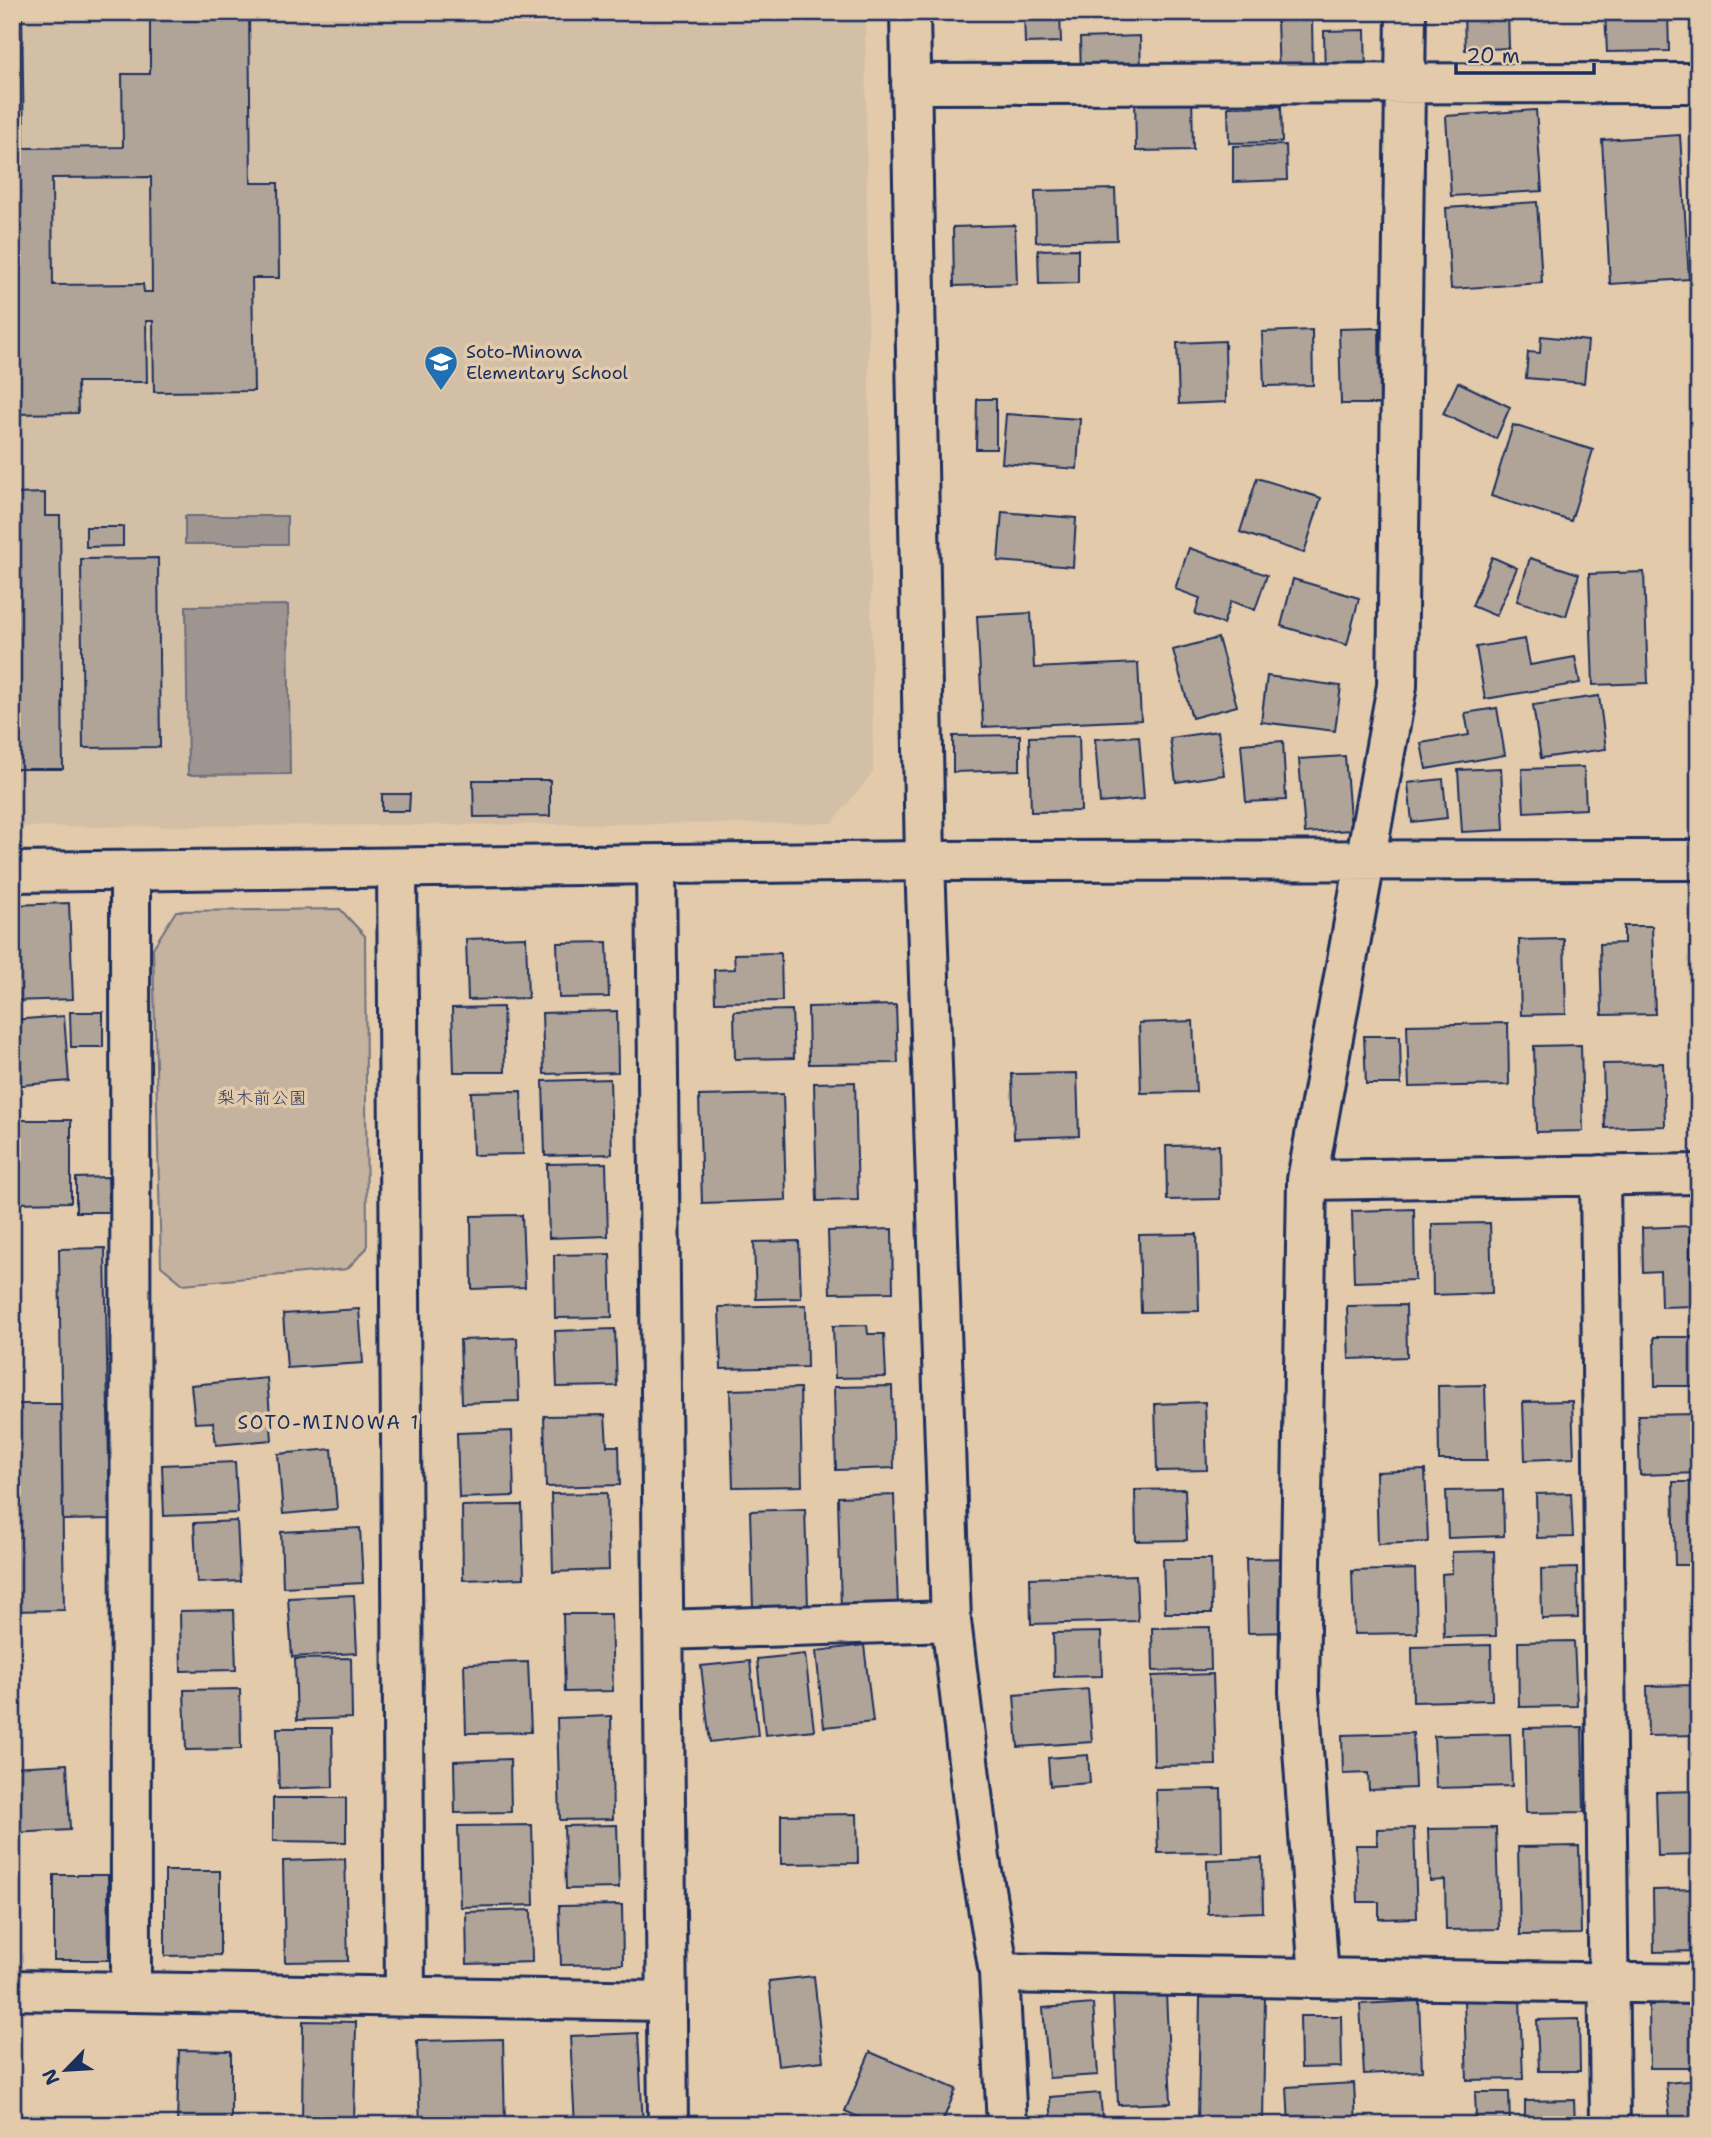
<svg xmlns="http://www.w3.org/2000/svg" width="1711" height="2137" viewBox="0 0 1711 2137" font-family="'Shantell Sans','Klee One',sans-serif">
  <rect width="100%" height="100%" fill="#e2caab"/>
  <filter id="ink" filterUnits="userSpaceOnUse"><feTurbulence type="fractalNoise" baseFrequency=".0143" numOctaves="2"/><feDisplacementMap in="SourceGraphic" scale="14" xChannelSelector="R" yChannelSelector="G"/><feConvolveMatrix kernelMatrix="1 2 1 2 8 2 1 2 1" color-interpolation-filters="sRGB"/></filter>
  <g filter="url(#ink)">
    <path fill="#d3bfa5" d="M12,12H865L873,772L832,823L12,827Z"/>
    <path fill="#c5b3a0" stroke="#70717f" stroke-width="2" d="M340,909L365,936L367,1248L347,1269L183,1284L161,1266L153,948L176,911Z"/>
    <path fill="#9e9591" stroke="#6a6c7d" stroke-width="2" d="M185,516H287V544H185Z
      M288,605L290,774L188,775L186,606Z"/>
    <path fill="#b0a498" stroke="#1b2f5e" stroke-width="2" fill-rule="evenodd" d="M12,12H22L24,148L123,147L122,74H150V12H249L251,183H278L279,278H252L254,391L154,392L153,321H146L147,382H77L78,413L12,414ZM151,177L152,292H144L143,284L53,285L52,178Z
      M1024,12H1060L1061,42L1025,43Z
      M1464,12H1508L1509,48L1465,50Z
      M1605,12H1668L1669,51L1607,52Z
      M1312,19L1313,75L1279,76L1277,20Z
      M1365,30L1366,75L1325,76L1324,31Z
      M1140,36L1141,73L1081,75L1080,38Z
      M1192,93L1193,150L1136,151L1135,94Z
      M1281,106L1282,142L1229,143L1228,107Z
      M1536,110L1542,191L1451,196L1446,116Z
      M1680,135L1689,279L1610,284L1602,140Z
      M1286,145L1287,180L1233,182V146Z
      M1115,189L1117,240L1036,242L1035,191Z
      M1537,202L1542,283L1451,289L1446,208Z
      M1015,225L1017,284L954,286L953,227Z
      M1078,249V283L1039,284L1038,250Z
      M1379,328L1380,404H1341L1339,329Z
      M1312,330L1313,385L1264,386L1262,332Z
      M1541,336L1588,341L1584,383L1526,378L1528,352L1540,353Z
      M1225,341L1226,402L1179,404L1177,343Z
      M1458,382L1510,407L1496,439L1443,414Z
      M977,399H996V449H976Z
      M1006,414L1080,419L1077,469L1002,463Z
      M1513,425L1593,450L1571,521L1491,496Z
      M1257,478L1321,498L1304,553L1240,532Z
      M45,493V516H60L63,769H12V494Z
      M1002,512L1076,518L1073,567L998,561Z
      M86,527H123V546L86,547Z
      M1189,548L1267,575L1255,610L1231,601L1223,624L1195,614L1200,598L1175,589Z
      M1492,557L1517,568L1496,616L1472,606Z
      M158,558L160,747L83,748L81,559Z
      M1530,558L1579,574L1566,616L1517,601Z
      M1644,572L1648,683L1593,685L1589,574Z
      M1293,579L1359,598L1347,645L1281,626Z
      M1031,613L1034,668L1138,663L1141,720L983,727L977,616Z
      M1218,638L1237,706L1192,718L1173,650Z
      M1525,639L1530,665L1575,657L1580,683L1485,699L1476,647Z
      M1267,676L1341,686L1335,731L1261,722Z
      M1599,696L1606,749L1541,758L1533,705Z
      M1497,708L1505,755L1426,769L1421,743L1469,735L1465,713Z
      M1218,731L1224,775L1176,782L1170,738Z
      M1020,735V770L953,772V736Z
      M1079,736L1081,811L1031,812L1029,737Z
      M1139,736L1144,799L1100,803L1095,739Z
      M1283,741L1286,800L1246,802L1241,744Z
      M1345,756L1351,830L1305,833L1299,759Z
      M1584,767L1586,809L1524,812L1522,769Z
      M1501,768L1504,830L1462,832L1458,770Z
      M1443,779L1447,818L1412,822L1408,783Z
      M473,780H550V816L474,817Z
      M382,794H410L409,811H382Z
      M69,903L73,999L12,1001V905Z
      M1624,926H1652L1655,1014L1602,1015L1600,944L1624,943Z
      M526,937L528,998L468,1000L466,939Z
      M1564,939L1566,1014L1521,1015L1519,940Z
      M607,942L609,997L559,998L557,943Z
      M781,953L782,1001L715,1002L714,970L735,969L734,954Z
      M1693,970H1699V1027H1694Z
      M896,1005L898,1063L809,1064L808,1007Z
      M503,1007L505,1072H454L452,1008Z
      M792,1010L794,1058L735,1059L734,1011Z
      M617,1011L618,1072L544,1074L542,1013Z
      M70,1012H103V1047H71Z
      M64,1016L69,1081L12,1086V1020Z
      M1193,1021L1196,1092L1141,1093L1139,1023Z
      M1508,1023L1509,1085L1409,1087L1407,1025Z
      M1364,1036H1400L1401,1084H1366Z
      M1696,1042H1699V1105H1698Z
      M1581,1045L1583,1131L1536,1132L1534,1046Z
      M1663,1063L1665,1126L1605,1128L1603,1064Z
      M1077,1073L1079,1136L1014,1138L1012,1074Z
      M610,1079L612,1154L545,1156L543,1081Z
      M855,1082L858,1200L817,1201L814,1083Z
      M521,1091L523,1154L473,1155L471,1092Z
      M783,1094L786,1200L702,1203L699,1096Z
      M12,1120H71V1202L12,1203Z
      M1219,1145L1220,1199L1167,1200L1166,1146Z
      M606,1163L608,1236L549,1238L547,1164Z
      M108,1177L109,1212H76V1178Z
      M1414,1209L1415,1280L1354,1282L1352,1211Z
      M522,1215L525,1287L472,1289L471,1216Z
      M1490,1223L1492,1293L1433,1295L1432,1224Z
      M1690,1226V1258H1695V1306L1661,1307L1660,1271L1643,1272L1642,1228Z
      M892,1229L893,1292L830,1293L828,1231Z
      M1197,1234L1199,1311L1141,1312L1139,1235Z
      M799,1241L801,1298L756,1299L754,1242Z
      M105,1248L110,1519L63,1520L59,1249Z
      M610,1254L612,1317L555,1318L554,1255Z
      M806,1305L807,1367L721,1369L719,1307Z
      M1406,1305L1407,1357L1349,1359L1347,1306Z
      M359,1309L363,1363L287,1368L283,1314Z
      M867,1325L868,1334H884L886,1377L835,1378L833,1326Z
      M615,1329L617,1386L557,1387L555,1331Z
      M1654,1337H1699V1386H1655Z
      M517,1338L519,1401L462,1403L460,1340Z
      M267,1378L272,1440L216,1445L213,1422L195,1423L191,1385Z
      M1485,1385L1487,1460H1439L1438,1386Z
      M892,1386L894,1468L836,1470L834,1387Z
      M800,1388L802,1486L733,1487L730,1390Z
      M1572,1401L1574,1458L1525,1460L1523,1402Z
      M1205,1402L1207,1470L1157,1471L1155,1404Z
      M12,1404H61L64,1610L12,1611Z
      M1699,1414V1473L1640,1475L1638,1415Z
      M605,1415L607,1446H619L620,1485L546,1487L544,1416Z
      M512,1431L514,1496L459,1498L457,1433Z
      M332,1449L337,1509L283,1514L278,1454Z
      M235,1462L238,1513L164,1516L162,1465Z
      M1425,1470L1428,1542L1378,1544L1376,1472Z
      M1673,1482H1699V1565H1675Z
      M1185,1489L1187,1540L1136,1541L1135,1490Z
      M1503,1490L1504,1536L1448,1538L1446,1491Z
      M607,1493L609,1570L553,1572L551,1494Z
      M1571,1493L1573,1537L1537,1538L1536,1494Z
      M894,1495L898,1608L841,1609L838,1497Z
      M522,1505L524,1578L463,1580L462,1506Z
      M805,1509L808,1607L753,1608L750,1511Z
      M237,1521L240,1581L197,1583L194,1523Z
      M360,1528L363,1583L283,1587L281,1532Z
      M1494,1551L1496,1636L1444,1637L1442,1574L1452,1573V1552Z
      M1289,1558L1292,1632L1248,1633L1246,1559Z
      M1163,1559H1211L1212,1613H1165Z
      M1577,1568L1578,1618L1542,1619L1541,1569Z
      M1415,1569L1417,1633L1354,1634L1352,1571Z
      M1136,1575L1138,1621L1031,1624L1030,1578Z
      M354,1595L357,1653L292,1657L288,1598Z
      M234,1610L236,1670L181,1671L180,1611Z
      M563,1614H611L613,1691L565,1692Z
      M1210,1627L1211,1670L1153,1671L1152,1628Z
      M1101,1632L1102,1676L1054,1677L1053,1633Z
      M1574,1641L1577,1706L1519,1707L1518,1642Z
      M864,1645L873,1722L824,1727L816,1651Z
      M1491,1645L1492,1700L1413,1702L1412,1647Z
      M805,1654L814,1730L765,1735L757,1659Z
      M351,1658L352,1718L297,1720L295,1659Z
      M750,1661L758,1736L710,1742L701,1666Z
      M528,1662L531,1732L466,1733L464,1664Z
      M1213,1674L1216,1765L1154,1766L1152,1676Z
      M1699,1685V1735L1648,1736L1647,1686Z
      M240,1689L241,1749L186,1750L184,1690Z
      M1088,1689L1092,1742L1018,1747L1014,1695Z
      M611,1716L613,1819L560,1820L557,1718Z
      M1582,1727L1584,1812L1526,1813L1524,1728Z
      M277,1728H332L333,1787L279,1789Z
      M1413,1733L1415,1788L1369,1790L1368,1773L1343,1774L1342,1735Z
      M1510,1734L1512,1786L1436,1788L1434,1736Z
      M1088,1755L1090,1783L1050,1786L1048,1758Z
      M510,1759L511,1812L455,1813L454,1761Z
      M67,1764L70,1830L12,1833V1767Z
      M1221,1789L1222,1852L1158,1853L1156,1790Z
      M1699,1791V1855L1658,1856L1656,1792Z
      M273,1798H346V1842L273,1841Z
      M857,1814L858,1863L781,1864V1815Z
      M532,1825L534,1905L460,1907L458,1826Z
      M617,1825L619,1888L566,1889L564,1826Z
      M1414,1828L1417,1918L1379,1919V1902H1358L1356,1845H1377V1829Z
      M1496,1828L1499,1929L1446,1930L1445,1880L1430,1881L1428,1829Z
      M1579,1846L1581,1934L1520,1935L1518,1847Z
      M1262,1858L1263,1912L1208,1914L1207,1860Z
      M345,1859L348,1961L285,1962L283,1861Z
      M165,1871H220V1955L165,1956Z
      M54,1875H108L109,1960H54Z
      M1699,1889V1951L1654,1952L1653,1890Z
      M622,1905L623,1964L561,1965L559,1906Z
      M531,1910L532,1962L467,1964L466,1912Z
      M814,1976L823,2061L778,2066L769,1981Z
      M1166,1993L1171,2103L1118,2105L1113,1995Z
      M1200,1997L1265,1998L1263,2123L1198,2122Z
      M1520,1999L1523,2079L1467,2080L1464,2001Z
      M1419,2001L1422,2071L1364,2074L1360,2004Z
      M1093,2004L1098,2075L1049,2078L1043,2008Z
      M1699,2004V2068H1650L1649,2005Z
      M1300,2016H1341L1342,2067L1301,2068Z
      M1579,2019L1580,2071H1539L1537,2020Z
      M303,2021L356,2022L354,2125H302Z
      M638,2033L643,2125H575L570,2036Z
      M503,2039L505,2125H420L417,2041Z
      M179,2050L231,2051V2125H177Z
      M870,2052L956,2089L941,2125H876L845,2111Z
      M1699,2080V2125H1646V2121L1670,2118L1666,2083Z
      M1354,2083L1356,2125H1289L1287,2087Z
      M1475,2092H1509L1510,2125H1448L1447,2119L1476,2118Z
      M1100,2093L1103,2125H1052L1050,2097Z
      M1574,2100L1575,2125H1525V2101Z
      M1389,2122L1440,2124V2125H1389Z"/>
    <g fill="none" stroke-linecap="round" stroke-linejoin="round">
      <g stroke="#1b2f5e" stroke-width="44">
        <path id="minor" d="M910,12L925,861L951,1621L980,1859L999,1973L1007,2125
          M911,84L1699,83
          M925,861L1699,860
          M656,865L668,2125
          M397,868L405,1997
          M130,871L131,1992
          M1600,1175L1610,2125
          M1307,1180L1699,1174
          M663,1630L951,1621
          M999,1973L1699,1984
          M1319,1978L1299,1692L1307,1180L1397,686L1406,12
          M12,1990L667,2001"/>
      </g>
      <g stroke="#1b2f5e" stroke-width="44">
        <path id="tertiary" d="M12,872L925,861"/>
      </g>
      <use href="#minor" stroke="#e2caab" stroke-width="38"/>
      <use href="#tertiary" stroke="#e2caab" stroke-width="38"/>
    </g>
  </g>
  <defs>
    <g id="school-pin" transform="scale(1.75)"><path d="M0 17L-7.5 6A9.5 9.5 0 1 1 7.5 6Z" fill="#1f6fb2" stroke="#e2caab"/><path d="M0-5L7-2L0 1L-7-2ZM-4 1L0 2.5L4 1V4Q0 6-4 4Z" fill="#fff"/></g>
  </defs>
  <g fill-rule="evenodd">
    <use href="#school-pin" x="441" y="362"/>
  </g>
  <g text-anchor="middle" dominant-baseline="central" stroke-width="7" stroke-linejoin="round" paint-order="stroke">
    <g font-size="18" fill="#1b2f5e" stroke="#e2caab" text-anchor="start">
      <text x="466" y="352">Soto-Minowa<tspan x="466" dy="21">Elementary School</tspan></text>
    </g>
    <g font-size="18" fill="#2c3c65" stroke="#e2caab">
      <text x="262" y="1098">梨木前公園</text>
    </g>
    <g font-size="19" letter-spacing="2" fill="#1b2f5e" stroke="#e2caab">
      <text x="329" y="1422">SOTO-MINOWA 1</text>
    </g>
  </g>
  <rect width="1711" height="2137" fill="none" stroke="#e2caab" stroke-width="42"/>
  <rect x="21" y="21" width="1669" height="2095" fill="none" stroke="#1b2f5e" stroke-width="2.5" filter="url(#ink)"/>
  <g transform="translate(66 2070) rotate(245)" stroke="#e2caab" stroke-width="5" paint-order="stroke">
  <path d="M0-5L12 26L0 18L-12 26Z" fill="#1b2f5e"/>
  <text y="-10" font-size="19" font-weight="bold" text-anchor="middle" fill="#1b2f5e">N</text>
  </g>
  <path d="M1456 63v10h138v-10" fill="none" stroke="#1b2f5e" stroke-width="3.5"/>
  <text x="1466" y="63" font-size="21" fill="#1b2f5e" stroke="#e2caab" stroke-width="5" paint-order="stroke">20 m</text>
</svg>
